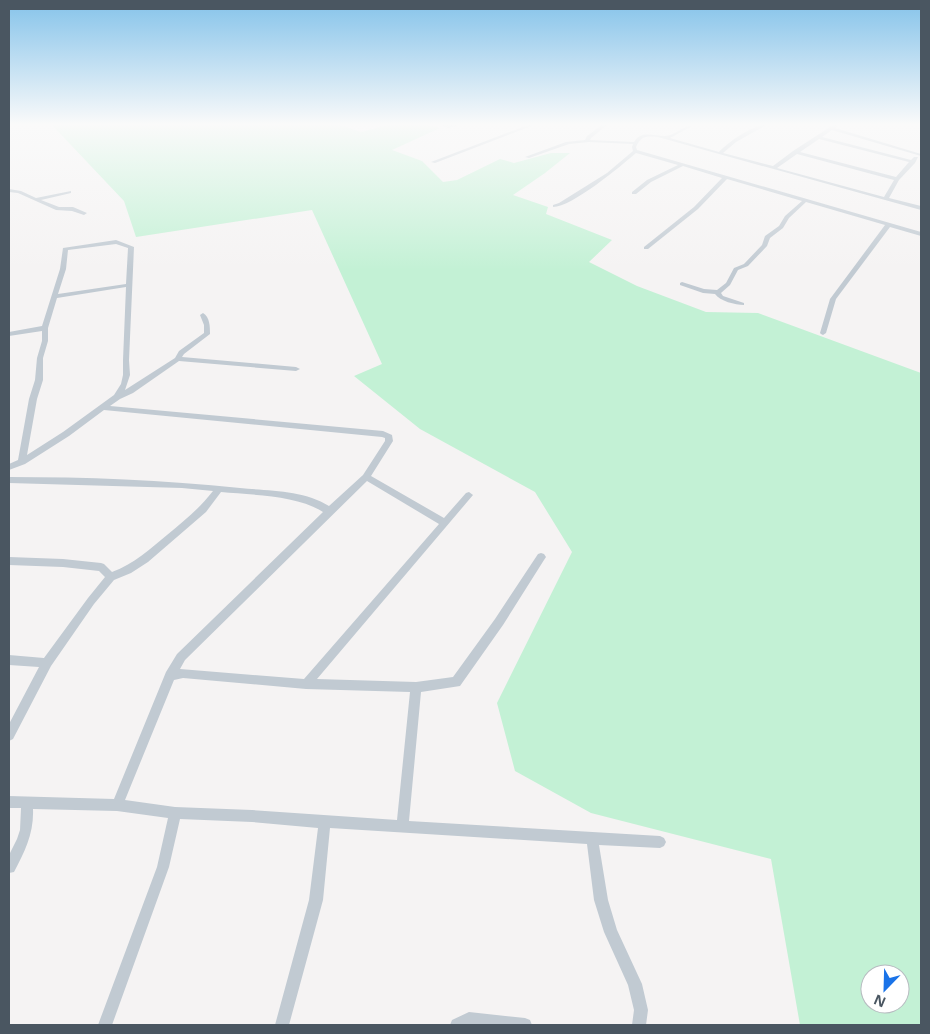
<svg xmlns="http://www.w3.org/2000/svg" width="930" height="1034" viewBox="0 0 930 1034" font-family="'Open Sans',sans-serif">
  <rect width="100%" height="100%" fill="#f5f3f3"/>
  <path fill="#c3f1d5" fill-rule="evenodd" d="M52,125H341L361,132L388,125H427L440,128L392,150L422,161L443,182L457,180L500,159L514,163L551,153H570L545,173L513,195L548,207L546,214L612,240L589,262L637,286L706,312L758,313L921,373V1025H800L771,859L591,813L515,771L497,703L572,552L535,492L420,429L354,376L382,364L312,210L136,237L124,201ZM870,974H900V1004H870Z"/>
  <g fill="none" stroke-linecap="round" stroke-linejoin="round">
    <path fill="#c1cad2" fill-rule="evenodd" d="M439,125H458L449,128Z
      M528,125H534L435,163L431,162Z
      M602,125H607L591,138L590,140L634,142C641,130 654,136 664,136C674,137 683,125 694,125L670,138L719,152C729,142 752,125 766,125L736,142L723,153L773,166L793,151L833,125H838L835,128L921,154V156L832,130L822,137L911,160L914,157H918L915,163L899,180L889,198L921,206V210L658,137C646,136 641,136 636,147L637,150L921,232V236L890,227L836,299L826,333L823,335L821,334L820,333L830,299L885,225L806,202L789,218L783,228L770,238L767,246L748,266L738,270L730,285L721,293L723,296L744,303V305C735,305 720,301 715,294L703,293L680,285V283L682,282L704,289L717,290L726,283L734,268L744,264L762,245L765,236L779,226L785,216L802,201L727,179L698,209L648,249H644V247L694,207L722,178L683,166L651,182L636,194H632V192L647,180L678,165L636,153C621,166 572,207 553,207V205L559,203L607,173L633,151L632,147L633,144L589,142L569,144L529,158L525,157L566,142L585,140L587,136ZM819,139L909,162L896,177L800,152ZM797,154L894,180L884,197L777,168Z
      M9,189L21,191L36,198L71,191V193L41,200L59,207H73L87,213L84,215L72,211L56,210L18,193L9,192Z
      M116,240L134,247L129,360L130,375L125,390L175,358L179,351L204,333V325L200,315L203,313C210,317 210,327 210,334L184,354L182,357L296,367L300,369L296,371L179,361L133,393L120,399L110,406L383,431L392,435L393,441L371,476L444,518L466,493L469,492L473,495L317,679L416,682L453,677L495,619L538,554L541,553L544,554L546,557L544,560L503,625L460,686L421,692L409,821L660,836L664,838L666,842L664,846L660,848L599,845L608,900L617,930L642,984L648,1010L646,1025H632L634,1010L628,985L604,932L594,900L587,844L330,828L323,900L289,1025H275L309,900L318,828L252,822L180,819L169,867L112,1025H98L157,867L168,818L117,811L33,809C34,833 25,851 14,872L9,873V855L17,839L20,830L21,808H9V796L114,799L166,672L177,654L323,512C298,495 251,495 221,492L206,512L148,562L131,573L114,580L94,604L51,666L13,739L9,741V724L39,667L9,665V655L44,658L88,598L105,577L99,571L63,567L9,565V557L63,559L101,563L104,564L112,572C134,564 150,549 167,535C185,520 198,510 213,491L182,488L9,483V477C86,477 164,480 240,488C269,491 304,490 329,506L363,475L385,441V438L382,437L104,410L69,436L25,464L9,470V464L18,460L29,399L35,380L37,358L42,341V331L9,336V332L42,326L60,269L63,248ZM116,244L128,248L126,284L58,294L66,269L68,250ZM126,287L123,360V375L121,384L114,395L63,432L27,455L37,399L43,380V358L48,341V328L57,298ZM367,481L439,524L304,679L180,669L185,660ZM183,678L306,689L410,692L397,820L252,810L175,807L125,800L174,680Z
      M469,1012L525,1018L530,1020L532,1025H450L452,1020Z"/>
  </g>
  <linearGradient id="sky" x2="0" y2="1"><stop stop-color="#85c3ea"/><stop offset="0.46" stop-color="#fafafa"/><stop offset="1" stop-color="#fafafa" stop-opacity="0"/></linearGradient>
  <rect width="930" height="270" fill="url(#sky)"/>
  <rect width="930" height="1034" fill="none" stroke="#4a5661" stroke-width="20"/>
  <g transform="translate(885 989) rotate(203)"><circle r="24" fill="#ffffff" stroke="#b7bbc0"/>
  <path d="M0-4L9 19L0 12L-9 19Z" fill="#1a73e8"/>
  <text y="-8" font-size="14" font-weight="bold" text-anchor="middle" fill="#4a5661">N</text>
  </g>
</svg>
